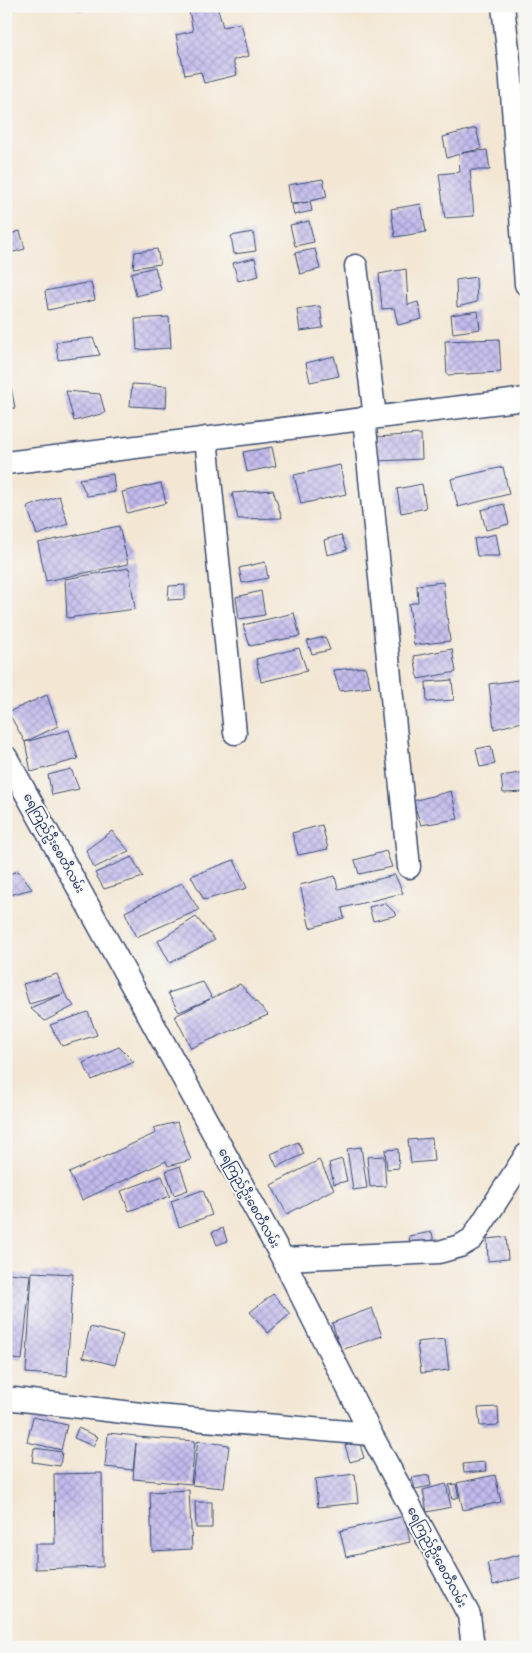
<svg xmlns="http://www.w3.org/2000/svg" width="532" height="1653" viewBox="0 0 532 1653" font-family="'Shantell Sans','Noto Sans Myanmar',sans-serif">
  <defs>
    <pattern id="building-cross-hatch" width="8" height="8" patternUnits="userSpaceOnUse" patternTransform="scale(1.25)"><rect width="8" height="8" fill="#c3bbed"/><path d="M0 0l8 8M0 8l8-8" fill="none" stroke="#9e98c3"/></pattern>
  </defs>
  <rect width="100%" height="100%" fill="#f6f6f2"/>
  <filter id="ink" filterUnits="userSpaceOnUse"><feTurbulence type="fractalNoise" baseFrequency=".02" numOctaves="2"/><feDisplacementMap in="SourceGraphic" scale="10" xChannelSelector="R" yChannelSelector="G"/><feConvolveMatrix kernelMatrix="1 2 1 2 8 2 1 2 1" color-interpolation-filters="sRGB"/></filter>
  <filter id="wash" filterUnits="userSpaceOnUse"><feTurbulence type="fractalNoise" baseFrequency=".0096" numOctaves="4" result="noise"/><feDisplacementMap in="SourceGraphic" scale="20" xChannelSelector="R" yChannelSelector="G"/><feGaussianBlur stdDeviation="1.12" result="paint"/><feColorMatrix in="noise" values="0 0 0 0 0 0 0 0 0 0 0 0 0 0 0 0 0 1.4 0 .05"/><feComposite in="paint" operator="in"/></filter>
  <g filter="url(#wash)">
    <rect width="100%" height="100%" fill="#f3e7d4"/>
    <g id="blocks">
      <path fill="url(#building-cross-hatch)" d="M77,6H93V7L78,11Z
        M210,6H217L223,27L241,23L249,56L233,60L237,75L204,83L201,72L185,75L176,35L193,31L189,11Z
        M476,128L481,149L461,153L487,150L490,170H470L474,216L445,218L439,174L460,172L459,154L447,158L443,137Z
        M323,179L327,197L310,201L312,211L294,215L292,205L308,202L291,204L288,185Z
        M421,204L426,232L395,237L391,209Z
        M309,221L314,242L295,246L290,225Z
        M20,231L25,249L6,254V235Z
        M253,232L256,251L234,254L231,236Z
        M157,249L160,264L133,268L135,252Z
        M315,249L320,269L300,274L295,253Z
        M255,258L259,276L238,281L233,263Z
        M155,267L161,290L136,296L131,273Z
        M406,269L408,305L418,302L422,319L398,325L394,308L382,309L379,274Z
        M476,277L477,302L457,307L456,280Z
        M91,282L95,300L48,310L45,291Z
        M320,306L323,328L300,331L297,309Z
        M478,311L480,329L453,333L451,315Z
        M169,317L171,348L137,350L135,319Z
        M93,338L100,355L58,360L56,342Z
        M499,339L501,372L447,375L445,341Z
        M334,356L339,376L310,382L306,363Z
        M6,361L15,408L6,409Z
        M132,384L167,386L166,408L130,406Z
        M66,391L100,394L105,413L74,421Z
        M421,434L422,459L378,461L377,437Z
        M272,447L276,466L247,472L243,452Z
        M340,465L346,494L301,504L294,475Z
        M503,467L509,494L458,507L451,479Z
        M113,474L115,492L87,496L79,479Z
        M161,483L166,503L127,513L122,492Z
        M422,484L426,508L401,513L397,489Z
        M273,490L282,518L238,519L232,493Z
        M59,496L68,524L37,535L27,507Z
        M504,504L509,524L486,530L481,510Z
        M119,526L128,564L46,581L38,543Z
        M496,534L500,556H477L474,539Z
        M341,535L347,550L327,555L324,540Z
        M265,562L268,578L242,583L239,568Z
        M129,568L135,609L67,618L65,579Z
        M443,582L450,641L414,645L409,604L418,602L417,585Z
        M185,585V599L168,600L169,586Z
        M261,591L265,615L239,619L236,597Z
        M294,613L300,636L250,646L243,625Z
        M325,637L330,650L312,654L307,641Z
        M299,648L307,671L261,682L256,659Z
        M452,649L456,672L418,679L414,656Z
        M365,667L371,687L340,691L333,670Z
        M526,679V702L520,703L522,722L494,729L489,684Z
        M452,680L454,700L427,702L426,682Z
        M47,695L58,726L25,742L8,712Z
        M69,730L78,759L31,772L25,742Z
        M491,746L495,764L480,767L476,749Z
        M71,769L79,789L52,795L48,775Z
        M526,772V792L503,793L501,776Z
        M451,791L458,819L421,825L413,801Z
        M322,825L328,849L298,855L292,833Z
        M112,831L129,851L94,868L86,850Z
        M386,851L392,867L359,874L355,860Z
        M132,857L143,877L104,889L95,873Z
        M234,860L247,888L204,900L191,876Z
        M18,871L32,889L6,896V875Z
        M395,875L403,893L342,908L344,918L310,928L300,885L335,876L338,889Z
        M182,883L199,910L136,937L125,912Z
        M385,903L397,915L373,921L369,907Z
        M196,917L215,940L170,963L158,941Z
        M57,974L65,994L74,1006L45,1021L30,1008L63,994L29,1004L23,984Z
        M203,982L212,998L240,984L268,1015L191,1048L175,1016L210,999L179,1012L168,993Z
        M88,1012L97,1035L62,1046L50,1025Z
        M119,1047L134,1062L92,1080L83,1063Z
        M177,1122L191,1160L168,1166L166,1161L82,1200L69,1173L156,1133L153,1128Z
        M432,1138L434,1161L411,1163L408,1140Z
        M298,1142L304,1154L277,1167L271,1154Z
        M361,1147L367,1188L353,1190L347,1149Z
        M398,1149L399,1168L387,1169L385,1150Z
        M384,1156L386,1186L370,1187L367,1157Z
        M342,1159L347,1181L334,1184L329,1163Z
        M319,1160L334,1189L287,1214L271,1185Z
        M180,1166L188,1190L174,1195L166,1171Z
        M162,1176L170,1196L129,1211L121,1191Z
        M203,1190L212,1215L179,1227L171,1201Z
        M223,1228L227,1241L217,1245L212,1232Z
        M432,1232L435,1250L412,1254L409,1236Z
        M506,1237L508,1259L488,1261L487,1239Z
        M32,1272L73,1274L67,1376L26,1373Z
        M6,1273L31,1275L22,1360L6,1358Z
        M273,1294L290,1314L268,1333L250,1312Z
        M372,1308L382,1336L341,1350L332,1323Z
        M90,1327L123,1335L115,1365L83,1357Z
        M445,1339L449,1370L421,1373L417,1342Z
        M526,1382V1398H525L522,1383Z
        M498,1407L499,1425L480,1426L478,1408Z
        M33,1417L67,1425L61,1450L27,1442Z
        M78,1428L98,1437L93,1446L74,1438Z
        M108,1433L136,1436V1437L195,1441L191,1484L133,1479L136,1443L133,1470L105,1467Z
        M198,1441L229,1445L224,1488L192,1485Z
        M359,1441L364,1458L350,1462L345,1445Z
        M34,1448L62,1452L60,1466L32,1462Z
        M485,1462L486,1471L464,1473L463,1464Z
        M102,1473L103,1567L35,1569V1544H55L54,1474Z
        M355,1474L358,1503L318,1507L315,1479Z
        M429,1475L431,1486L415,1489L412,1478Z
        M495,1475L501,1502L463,1510L457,1483Z
        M446,1484L451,1507L427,1512L423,1490Z
        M456,1484L459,1497L452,1499L449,1485Z
        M189,1490L192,1549L152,1551L150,1492Z
        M195,1502H212V1528H196Z
        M405,1516L410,1542L346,1557L340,1531Z
        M526,1553V1576L493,1585L487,1563Z"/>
    </g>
  </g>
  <g filter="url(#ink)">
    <use href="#blocks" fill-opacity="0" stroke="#3b4b70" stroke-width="1"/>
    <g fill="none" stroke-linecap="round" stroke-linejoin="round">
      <g stroke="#3b4b70" stroke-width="25">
        <path id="minor" d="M503,6L510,67L526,284
          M356,266L375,417
          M364,418L409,867
          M206,438L235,733
          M6,463L526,399
          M6,757L283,1259L371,1434L469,1615L473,1647
          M283,1259L439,1252L460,1246L472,1239L526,1155
          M6,1398L157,1416L371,1434"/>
      </g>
      <use href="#minor" stroke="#fff" stroke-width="22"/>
    </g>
  </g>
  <g text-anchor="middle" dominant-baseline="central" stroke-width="4" stroke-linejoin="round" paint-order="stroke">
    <g font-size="12" fill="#1b2f5e" stroke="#f6f6f2">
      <text transform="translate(54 843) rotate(61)">ရေကြည်ဦးစေတီလမ်း</text>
      <text transform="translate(249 1198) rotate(61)">ရေကြည်ဦးစေတီလမ်း</text>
      <text transform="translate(437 1557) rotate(62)">ရေကြည်ဦးစေတီလမ်း</text>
    </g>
  </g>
  <rect width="532" height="1653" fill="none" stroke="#f6f6f2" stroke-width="25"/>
</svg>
